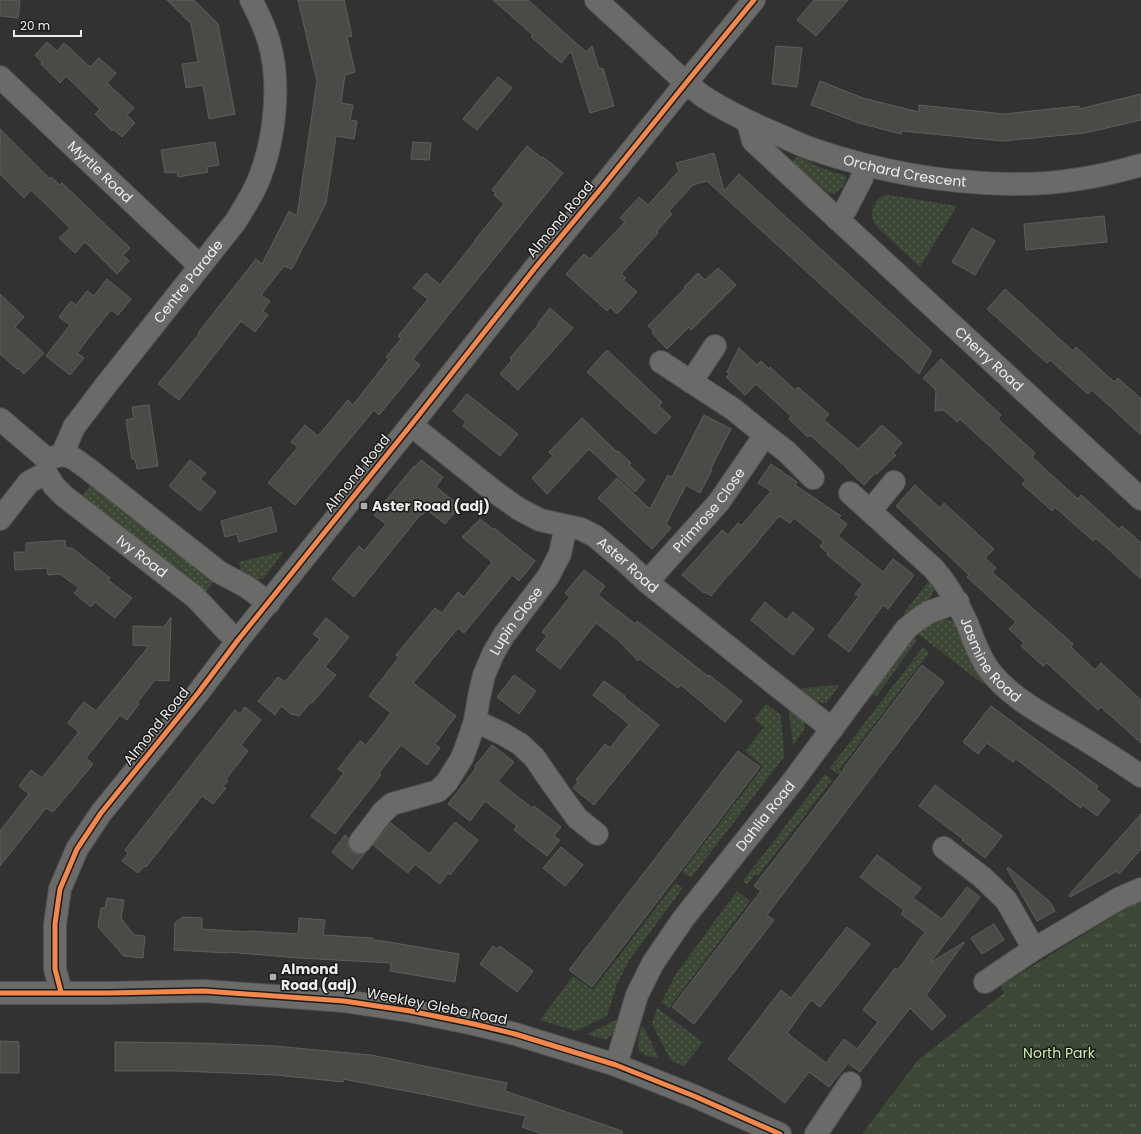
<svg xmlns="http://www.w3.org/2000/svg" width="1141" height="1134" viewBox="0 0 1141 1134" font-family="Poppins,sans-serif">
  <defs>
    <pattern id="grass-dots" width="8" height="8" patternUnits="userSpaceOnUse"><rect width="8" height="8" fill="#3c4735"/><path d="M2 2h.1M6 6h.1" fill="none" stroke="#586252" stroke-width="1.8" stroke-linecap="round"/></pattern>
    <pattern id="park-tufts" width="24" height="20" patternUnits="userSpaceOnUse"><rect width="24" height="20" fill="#3c4735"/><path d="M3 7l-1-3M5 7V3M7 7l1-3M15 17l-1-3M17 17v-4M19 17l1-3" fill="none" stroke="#586252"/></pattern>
  </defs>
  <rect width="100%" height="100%" fill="#313231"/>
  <path fill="url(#grass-dots)" d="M796,157L801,158L821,168L846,176C847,184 840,190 834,194L828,193L795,165L793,161Z
    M889,195L957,206L920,267L877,227C874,224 872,220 872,215C872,208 876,199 882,196C884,195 887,195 889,195Z
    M93,482L216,579L203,595L80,498Z
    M284,551L264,578L257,579L242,576L239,562Z
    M931,578C943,595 918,609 907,617L903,614Z
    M943,618L951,621L958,626L974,667L984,680V685L917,633L922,627Z
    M912,636L917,640L876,697L869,692Z
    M923,647L929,653L840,769L843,772L840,775L830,768Z
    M838,685V688L826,703L813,701L800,692L803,688Z
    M766,704L781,715L784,757L691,878L682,872L763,767L745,751L764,727L754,719Z
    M792,709C798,714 805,719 805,728L793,746L789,713Z
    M825,774L832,780L758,876L755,874L747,885L743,881Z
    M675,883L683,888L630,959L617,984L607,1016L576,1031L540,1020L573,976L593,990Z
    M737,891L750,901L669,1008L661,1003L676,974Z
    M657,1008L703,1042L684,1066L671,1061L652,1024Z
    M618,1019L620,1020C617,1029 614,1034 606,1040L587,1034Z
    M641,1027L644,1028L659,1058L650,1057L639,1052C637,1043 639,1036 641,1027Z"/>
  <path fill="url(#park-tufts)" d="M1141,901V1134H862L918,1060L1004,993L1000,986L1133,904Z"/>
  <path fill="#494c46" stroke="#5e5f5d" d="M0,0H20L18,18L0,16Z
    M167,0H194L218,24L235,114L209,119L203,85L186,88L182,64L198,62L191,24Z
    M298,0H344L352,36L347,37L355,72L345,75L341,103L353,105L350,120L357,121L354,139L336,136L326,203L293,267L291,269L284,266L261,295L270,301L263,311L268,315L255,332L241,321L179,400L158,384L199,334L198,333L256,259L262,264L289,211L297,216L317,81Z
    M493,0H528L586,52L592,46L599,69L603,68L614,106L590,113L571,51L561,63L531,37L533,35Z
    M814,0H848L816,36L797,20Z
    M47,42L57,51L64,43L90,67L99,58L116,73L107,83L134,108L127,115L135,123L122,137L113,129L112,131L95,114L100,109L66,76L60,83L41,64L42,62L35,55Z
    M776,46L802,48L797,87L772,84Z
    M498,77L512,88L477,130L463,119Z
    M820,81L863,98L919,112V105L1004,114L1079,106V109L1141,94V120L1085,133L1003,141L902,131L901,134L859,123L811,105Z
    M0,129L50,179L51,177L60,185L62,183L130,248L123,255L129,261L117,274L85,242L75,253L59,238L70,228L31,190L24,198L0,174Z
    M215,142L219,165L207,167L208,172L178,177L177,172L165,173L161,150Z
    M413,142L431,143L429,160L411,159Z
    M527,146L542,158L543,157L563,173L413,359L420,365L411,376L379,415L374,410L295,505L268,483L298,447L291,442L305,425L318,436L348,400L353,405L389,359L386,357L401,339L398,336L428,299L413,288L426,273L440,285L476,240H475L504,204L494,195L496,193L492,190Z
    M714,153L724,191L739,174L932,351L919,374L707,181L693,185L669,211L672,214L657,231L658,233L621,274L626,278L623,280L637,292L617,314L610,307L607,311L566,274L584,254L590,259L625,222L620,218L639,197L648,205L679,171L676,163Z
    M1104,216L1107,242L1026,250L1024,224Z
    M972,228L995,241L975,275L952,262Z
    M718,268L736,285L691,330L689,327L667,349L652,333L654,331L648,326L685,288L684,287L698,273L705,280Z
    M107,279L131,299L118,315L111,310L94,331L77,353L84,358L70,375L46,356L70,325L59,317L71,301L76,305L87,291L94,296Z
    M1005,289L1073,351L1076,347L1114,382L1118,378L1141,399V435L1092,390L1088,394L1050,360L1047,363L987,309Z
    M0,294L24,317L15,327L44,353L24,374L18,368L17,369L0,354Z
    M550,308L573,328L518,390L500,374L512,360L510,358L539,324L538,323Z
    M739,348L757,365L761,361L769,369L770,367L795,390L798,387L829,414L824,420L858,449L882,425L902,443L893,453L896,455L877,474L875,473L864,485L847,469V468L810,435L808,437L789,419L791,416L756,384L745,395L726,377L729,374L727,372Z
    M607,350L662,402L659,406L671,417L655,434L587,372Z
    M941,359L1001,415L998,419L1035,453L1032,457L1078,499L1081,495L1119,529L1122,526L1141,543V579L1096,538L1093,541L1055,507L1052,511L1022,484L1026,480L960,419L957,422L944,410L935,411L936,390L923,378Z
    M467,394L518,434L500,456L463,426L466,422L453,411Z
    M149,405L158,466L137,469L135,459H132L126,420L134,418L132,407Z
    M704,415L731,429L710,470H712L700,493L686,485L666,524L671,528L652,549L598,498L617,478L650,509L668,475L672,477Z
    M582,418L617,452L618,451L631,463L629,465L645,480L635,492L589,449L547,494L532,478L553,456L549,452Z
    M190,460L206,473L200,479L216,492L200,511L169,486Z
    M421,460L443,477L436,487L460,506L445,524L427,510L422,515L421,514L354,597L332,579L359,546L364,551L386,524L374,515L414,466L415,467Z
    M771,464L797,482L795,485L841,516L839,518L847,524L838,536L883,572L893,559L914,575L888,609L883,605L849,652L828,636L859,596L855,594L863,584L827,555L828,553L820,546L824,542L794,518L790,523L779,516L757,542H758L729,575H728L711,596L705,592L704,593L682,575L722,530L728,535L738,523L741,526L771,491L758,483Z
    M915,485L940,508L944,503L994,549L985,558L996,568L992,572L1073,644L1071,647L1095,670L1101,663L1141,700V743L1101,707L1098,710L1047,663L1043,666L1021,646L1024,643L1009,629L1016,622L967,577L969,575L896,506Z
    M271,507L277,531L239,542L237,534L225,537L221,521Z
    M480,519L493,529L494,528L535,561L519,581L512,575L464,633L458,628L413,683L456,716L435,744L440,748L427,765L401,745L379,773L381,775L335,834L311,816L344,773L338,769L360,741L366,745L391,713L369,696L399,657L396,655L435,608L442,613L458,592L464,597L492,562L462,537Z
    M65,540L66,548H72L110,578L108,580L132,598L115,618L95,602L91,607L74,593L79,588L60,574L48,575L47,568L15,570L14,552H26V543Z
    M584,570L605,586L598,595L635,624L637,621L708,676L709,675L742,701L725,722L681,685L678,688L640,659L638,661L618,640L596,623L560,669L536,650L547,636L542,632L570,597L565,593Z
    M765,602L786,620L793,612L814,629L793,655L751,620Z
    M171,617L169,681L155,680L137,703L139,704L127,720L120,715L86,758L93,764L79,781L53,812L46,808L0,866V831L29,794L19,786L31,770L42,778L79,732L68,723L75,713L84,702L96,711L149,646L133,645V626L164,627Z
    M326,618L349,637L325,667L336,675L312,703L311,702L299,716L291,714L281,706L275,715L258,701L278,677L285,682L320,639L313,634Z
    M922,665L944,682L767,915L774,920L694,1024L672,1007L761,891L754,886L844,770L843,769Z
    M514,675L536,691L519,714L497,697Z
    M604,681L625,696L624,697L659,725L594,805L573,788L578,782L576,780L605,744L610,748L629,724L593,695Z
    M991,706L1098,786L1096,789L1110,800L1097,816L1083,805L1081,808L1016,759L1013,762L987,743L978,754L963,742Z
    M245,707L261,720L241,745L248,751L226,779L228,781L223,786L226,788L213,804L202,796L146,867L144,866L138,873L122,861L128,853L125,850L235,710L240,714Z
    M492,745L514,762L498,781L532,808L534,806L561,827L554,836L560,840L547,856L514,830L517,826L485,801L470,821L448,804L476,768L475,766Z
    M738,751L760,767L592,987L569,970Z
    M935,785L1002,836L985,858L962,840L963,839L919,806Z
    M1141,814V849L1119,874L1117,871L1070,897L1069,895Z
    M455,822L478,840L450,875L448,873L440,884L415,864L408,873L373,845L391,823L429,854Z
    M345,835L348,838V846L352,852L358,854L365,853L352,869L332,852Z
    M561,847L583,865L565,886L543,868Z
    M877,855L921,888L913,898L942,919L967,887L980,897L930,963L964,942V943L926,995L946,1016L932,1030L910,1008L860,1072L848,1063L829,1087L809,1072L785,1103L728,1059L781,990L791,998L847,927L870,944L820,1007L811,1000L787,1033L826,1063L844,1039L857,1049L878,1022L863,1010L895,968L898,970L925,932L901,914L904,910L860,877Z
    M1008,867L1050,902L1055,911L1037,921L1007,869Z
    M107,898L124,900L121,918L134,935L145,936L143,958L124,956L98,927L101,908H105Z
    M183,917L202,918V929L248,932V931L298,934L299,918L325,920L323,935L373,938V940L383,941L459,954L455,982L390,971L391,963L299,958L227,952V953L174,950L175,923Z
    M994,924L1004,940L982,954L971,938Z
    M493,946L497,949L500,946L533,971L517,992L480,964Z
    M0,1041L19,1042V1073H0Z
    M115,1042L195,1043L275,1046L371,1055L507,1083L505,1091L622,1131V1134H542L522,1127L526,1116L422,1094L343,1079V1082L276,1075L179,1071H115Z"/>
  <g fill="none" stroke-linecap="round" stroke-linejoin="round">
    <g stroke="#505150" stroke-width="24">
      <g id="minor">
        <path id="s1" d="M596,0C617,19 637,38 658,57C673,71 687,85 704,97C727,112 753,124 779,135C791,140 802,146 815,150C877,171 944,183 1010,184C1053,185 1100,177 1141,165"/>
        <path id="s2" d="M0,77L200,266"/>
        <path id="s3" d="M748,122L753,141L1141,499"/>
        <path d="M837,219L846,209L862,178L864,165"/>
        <path d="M691,382L715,346"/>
        <path d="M0,419L47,459"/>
        <path id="s4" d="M411,425L495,492L519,509L540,520L581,529L595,536L628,564L647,582L776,685L832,729"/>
        <path d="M765,435L787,452L813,478"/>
        <path d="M62,455L73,458L87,468L219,572L247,587L269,603"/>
        <path id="s5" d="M47,459L62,455L74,427L106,385L236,221C241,212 248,202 253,192C274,151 282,87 269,42C265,28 258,13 251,0"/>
        <path id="s6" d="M46,473L54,486L64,496L195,597L227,631L238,640"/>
        <path id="s7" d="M850,493L934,569C948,585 958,603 967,623C973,638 978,654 987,667C1007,696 1044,715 1074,733C1097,747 1119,761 1141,776"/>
        <path d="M871,510L894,482"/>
        <path d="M0,519L29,482L46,473"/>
        <path id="s8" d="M647,582L719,502L765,435L733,409L661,362"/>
        <path d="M475,721L503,734L520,744L534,757L554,786L577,818L597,834"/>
        <path id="s9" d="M360,842L383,812L392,804L438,791L447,782L462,758L469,739L475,721L479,697L484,675L493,654L504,635L548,577L560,554L566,526"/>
        <path d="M944,848L982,877L1006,900L1034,949"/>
        <path d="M985,982L1034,949L1120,898L1141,889"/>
        <path d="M61,992L55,969V924L60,889L77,849L101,813L198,693L238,640L411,425L535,268L603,186L686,83L754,0"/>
        <path d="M0,993H109L204,991L344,1001L410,1011L474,1024L515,1034L616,1065L694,1096L780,1134"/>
        <path id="s10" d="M616,1065L637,995L653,963L683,919L793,781L906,629L917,620L929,612L958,602"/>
        <path d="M816,1134L850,1083"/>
      </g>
    </g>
    <use href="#minor" stroke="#6a6b69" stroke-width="22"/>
    <g stroke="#1a1b19" stroke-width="8">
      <path id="cycleway" d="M61,992L55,969V924L60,889L77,849L101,813L198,693L238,640L411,425L535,268L603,186L686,83L754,0
        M0,993H109L204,991L344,1001L410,1011L474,1024L515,1034L616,1065L694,1096L780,1134"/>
    </g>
    <use href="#cycleway" stroke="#f5874c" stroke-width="5"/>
  </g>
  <g fill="#abacab" stroke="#1a1b19" stroke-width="1.5">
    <rect x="360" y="502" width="8" height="8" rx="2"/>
    <rect x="269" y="973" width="8" height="8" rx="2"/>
  </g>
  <g text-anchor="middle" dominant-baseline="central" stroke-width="3" stroke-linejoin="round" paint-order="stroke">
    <g font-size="14" fill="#edeeec" stroke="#1a1b19">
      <text stroke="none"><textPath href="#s1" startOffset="361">Orchard Crescent</textPath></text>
      <text stroke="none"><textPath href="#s2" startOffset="138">Myrtle Road</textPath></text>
      <text transform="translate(560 219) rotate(-50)">Almond Road</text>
      <text stroke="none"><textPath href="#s5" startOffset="231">Centre Parade</textPath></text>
      <text stroke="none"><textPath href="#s3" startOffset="341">Cherry Road</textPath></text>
      <text transform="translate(357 473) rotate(-51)">Almond Road</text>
      <text stroke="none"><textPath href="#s8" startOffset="95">Primrose Close</textPath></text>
      <text stroke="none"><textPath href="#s6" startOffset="128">Ivy Road</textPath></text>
      <text stroke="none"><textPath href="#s4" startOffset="262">Aster Road</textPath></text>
      <text stroke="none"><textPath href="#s9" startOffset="288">Lupin Close</textPath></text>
      <text stroke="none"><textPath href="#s7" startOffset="221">Jasmine Road</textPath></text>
      <text transform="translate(156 726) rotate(-51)">Almond Road</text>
      <text stroke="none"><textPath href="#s10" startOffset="294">Dahlia Road</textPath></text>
      <text transform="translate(437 1006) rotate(11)">Weekley Glebe Road</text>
    </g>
    <g font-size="14" font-weight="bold" fill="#edeeec" stroke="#1a1b19" text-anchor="start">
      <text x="372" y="506">Aster Road (adj)</text>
      <text x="281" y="969">Almond<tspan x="281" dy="16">Road (adj)</tspan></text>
    </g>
    <g font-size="14" fill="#c9edb0" stroke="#1a1b19">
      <text x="1059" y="1053">North Park</text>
    </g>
  </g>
  <path d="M14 30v6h67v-6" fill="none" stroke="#edeeec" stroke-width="2"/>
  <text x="20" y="30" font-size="12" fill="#edeeec" stroke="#1a1b19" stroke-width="3" paint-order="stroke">20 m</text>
</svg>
